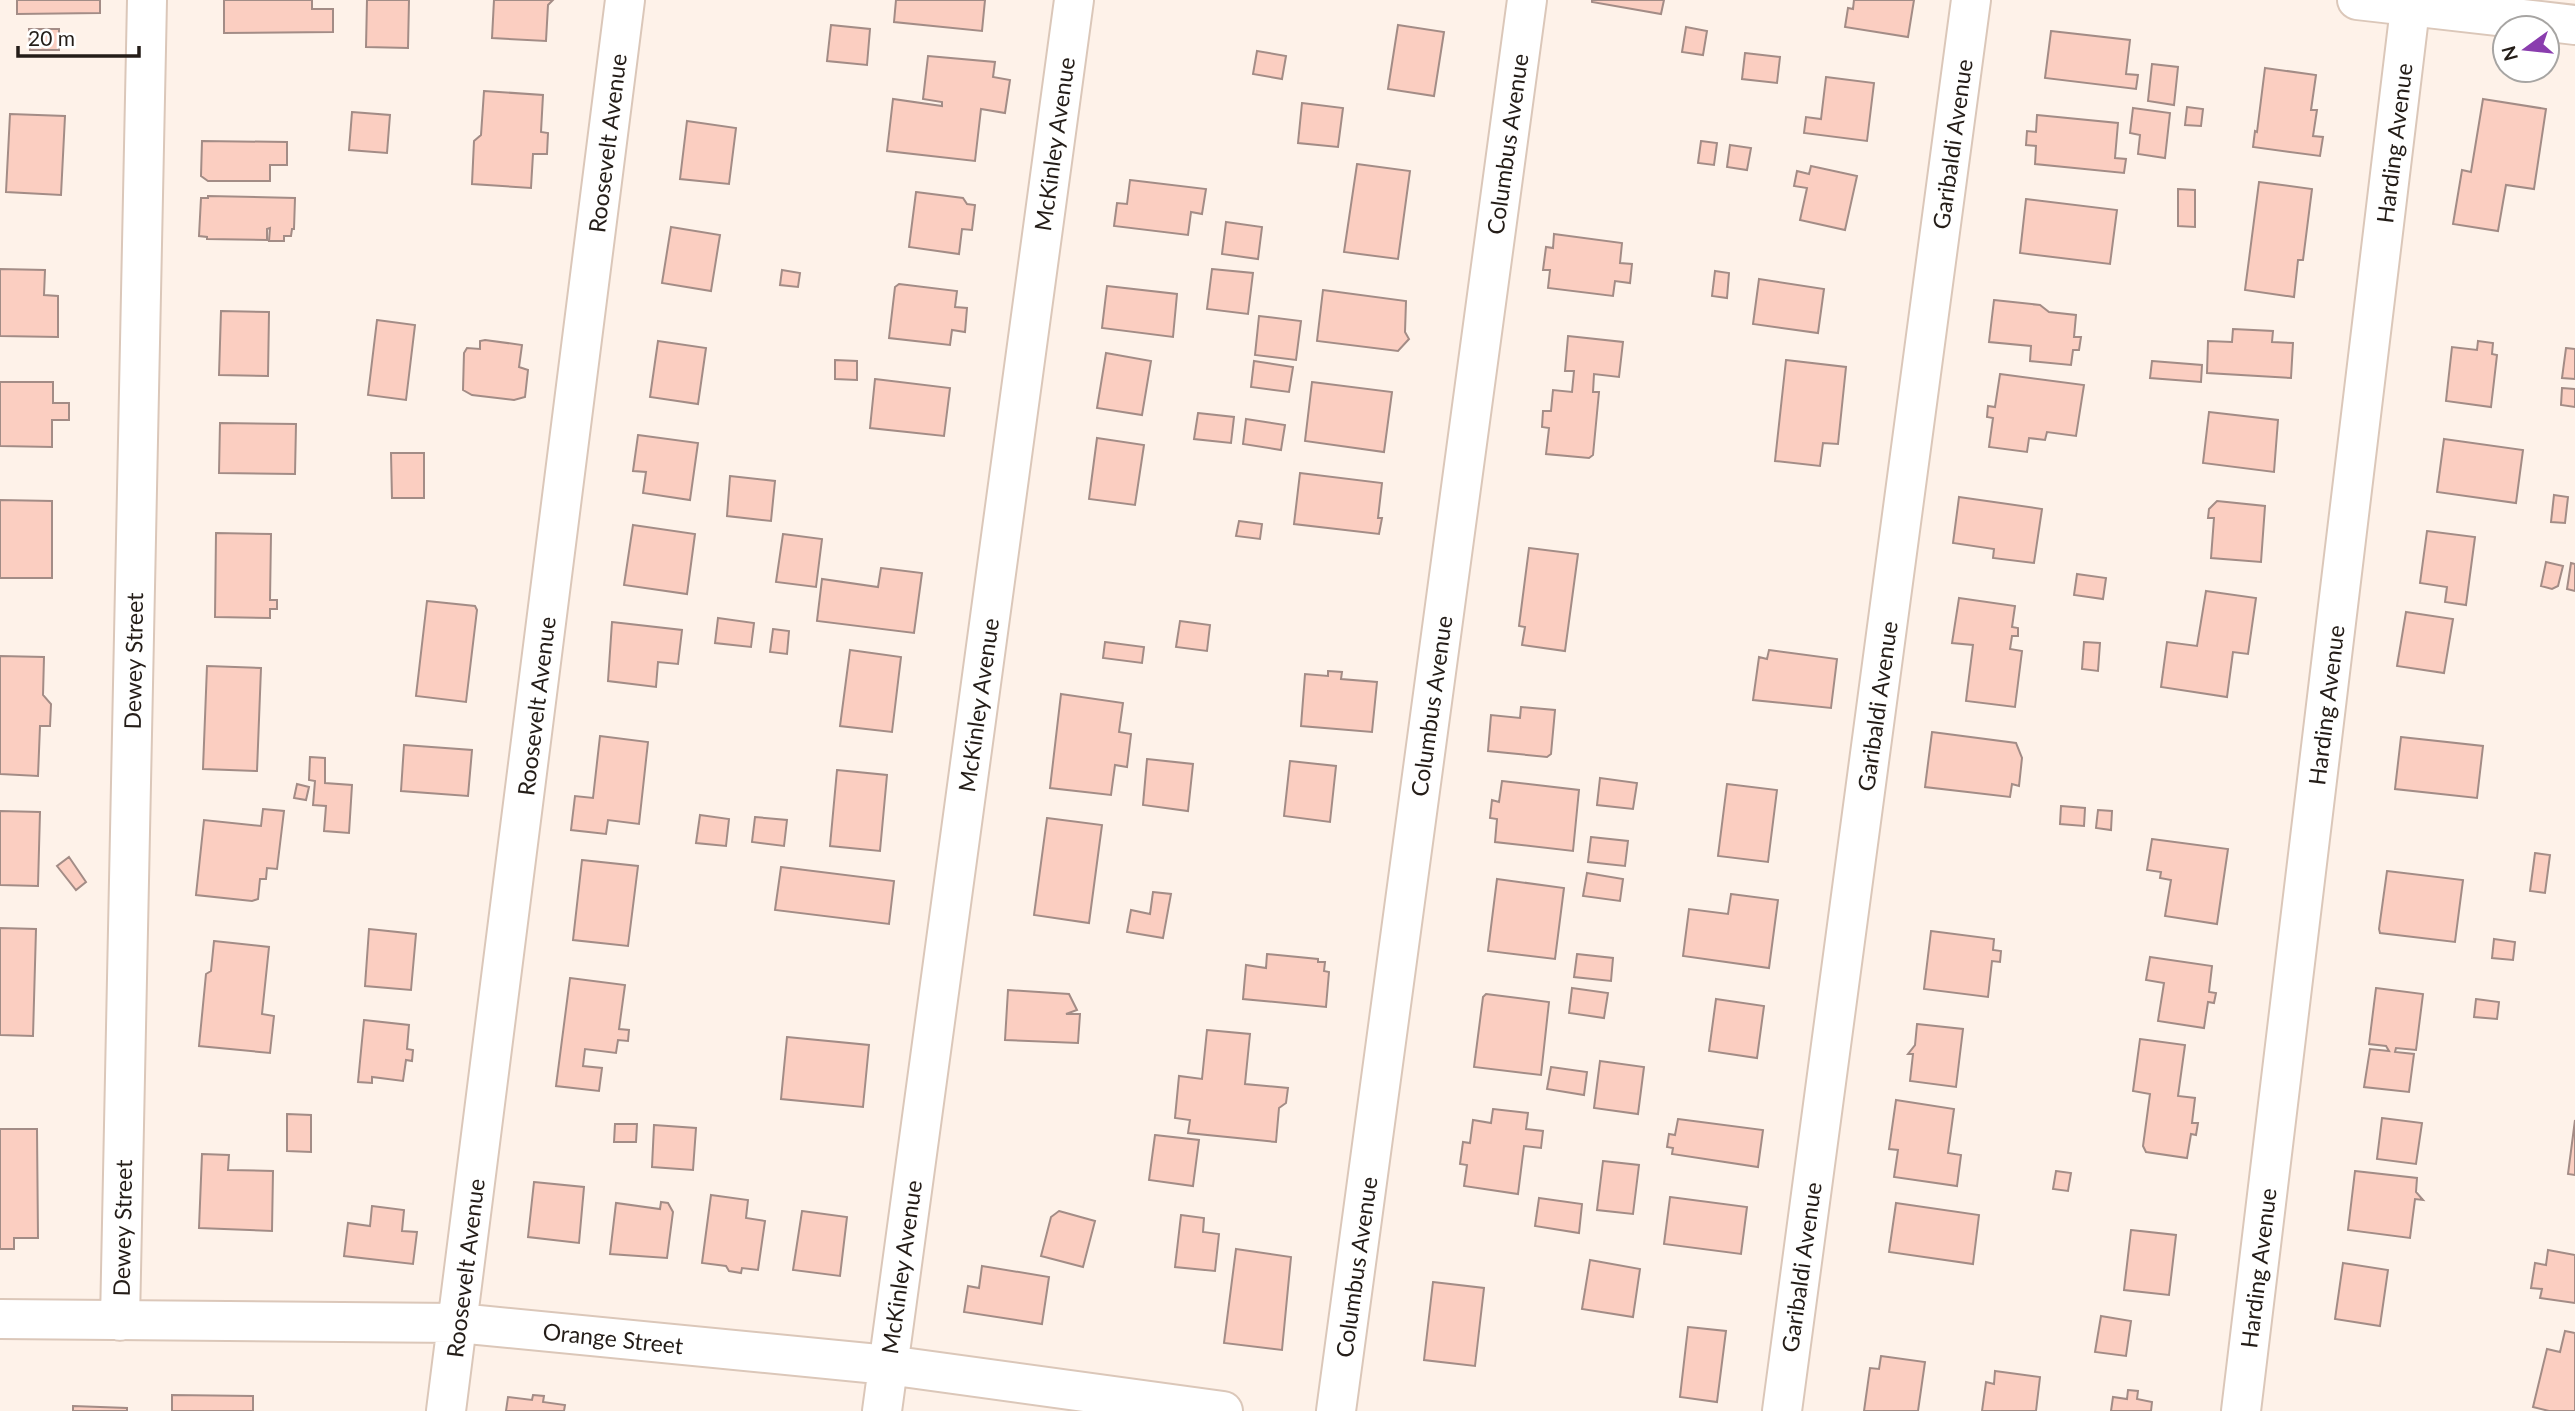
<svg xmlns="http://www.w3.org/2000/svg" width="2575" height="1411" viewBox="0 0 2575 1411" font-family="Lato,sans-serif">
  <rect width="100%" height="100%" fill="#fef2e9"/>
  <path fill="#fbcec1" stroke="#a38c86" stroke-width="2" d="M17,0H100V13L17,14Z
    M224,0H312V9H333V32L224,33Z
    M367,0H409L408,48L366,47Z
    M494,0H553L548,5L546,41L492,38Z
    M896,0H985L982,31L894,22Z
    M1592,0H1664L1661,14L1592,2Z
    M1854,0H1914L1908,37L1845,27L1848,8L1853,9Z
    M831,25L870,29L867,65L827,61Z
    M1398,25L1444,32L1434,96L1388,89Z
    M1686,27L1707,31L1703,55L1682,52Z
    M29,29H59V50H30Z
    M2051,31L2130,40L2126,74L2138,75L2136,89L2045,78Z
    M1257,51L1286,56L1282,79L1253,74Z
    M1745,53L1780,57L1777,83L1742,79Z
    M928,56L995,62L993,77L1010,80L1005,113L981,109L975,161L887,151L893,99L942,106V102L923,99Z
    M2152,64L2178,67L2174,105L2148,101Z
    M2265,68L2316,75L2311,110H2317L2313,136L2323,137L2320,156L2253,147L2255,131L2257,132Z
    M1826,77L1874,83L1867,141L1804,133L1806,117L1821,119Z
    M484,91L543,95L541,132L548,133L547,154H533L531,188L472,184L474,141L481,135Z
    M2483,99L2546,109L2534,189L2506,185L2498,231L2453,224L2462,170L2471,172Z
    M1302,103L1343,108L1338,147L1298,143Z
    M2187,107L2203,109L2201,126L2185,125Z
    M2133,108L2170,113L2165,158L2138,154L2140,135L2130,133Z
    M352,112L390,115L387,153L349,150Z
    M10,114L65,116L61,195L6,192Z
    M2037,115L2118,123L2115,158L2126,159L2124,173L2035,164L2036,146L2026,145L2027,131L2036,132Z
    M687,121L736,128L729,184L680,179Z
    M202,141L287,142V165H270V181H208L201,176Z
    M1701,141L1717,143L1714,165L1698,163Z
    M1730,145L1751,148L1747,170L1727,167Z
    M1357,164L1410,171L1398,259L1344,252Z
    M1811,166L1857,176L1845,230L1800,220L1807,188L1794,186L1797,171L1809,174Z
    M1130,180L1206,189L1202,214L1191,212L1188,235L1114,226L1117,203L1127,204Z
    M2259,182L2312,189L2303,260H2298L2294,297L2245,290Z
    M2178,189L2195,190V227L2178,226Z
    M916,192L963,198L967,204L975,205L972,230L962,229L959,254L909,247Z
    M208,196L295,198L294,229H292L291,236H284V241H269L270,228L267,229V240L207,239V237L199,236L201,198H208Z
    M2026,199L2117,210L2110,264L2020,253Z
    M1226,222L1262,227L1258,259L1222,254Z
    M671,227L720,235L711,291L662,283Z
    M1554,234L1622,243L1620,263L1632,264L1630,283L1615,281L1613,296L1548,288L1550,270H1543L1546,247L1553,248Z
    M0,269L45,270L44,295L58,296V337L0,336Z
    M1212,269L1253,273L1248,314L1207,309Z
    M782,270L800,273L798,287L780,285Z
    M1715,271L1729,273L1727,298L1712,296Z
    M1759,279L1824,289L1818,333L1753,324Z
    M899,284L957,291L955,307L967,308L965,332L952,330L950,345L889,338L895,287Z
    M1107,286L1177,294L1173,337L1102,328Z
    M1323,290L1406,301L1405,332L1409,339L1398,351L1317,341Z
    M1994,300L2040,305L2049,312L2076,315L2074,337H2081L2079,350H2073L2071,365L2030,361L2031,346L1989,342Z
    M221,311L269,312L268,376L219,375Z
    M1259,316L1301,321L1296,360L1255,355Z
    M377,320L415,325L406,400L368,395Z
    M2233,329L2273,331L2272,342L2293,343L2291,378L2207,373L2208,341L2232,342Z
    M1568,336L1623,342L1619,377L1594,374L1593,392H1599L1593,455L1589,458L1546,454L1549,428L1542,427L1543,411H1551L1553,390L1572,392L1574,371H1565Z
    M485,340L522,345L519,367L528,370L525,397L514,400L472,395L463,390L464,353L467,348L480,349V341Z
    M658,341L706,348L698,404L650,397Z
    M2478,341L2493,343L2492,354L2497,355L2491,407L2446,401L2452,347L2477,350Z
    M2566,348L2575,349V379L2562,378Z
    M1106,353L1151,361L1142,415L1097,408Z
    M835,360L857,361V380L835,379Z
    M1786,360L1846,367L1838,444L1823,443L1820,466L1775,461Z
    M1254,361L1293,367L1289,392L1251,387Z
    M2152,361L2202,365L2201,382L2150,378Z
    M2000,374L2084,385L2076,436L2047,432L2045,440L2029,438L2027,452L1989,447L1993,418L1987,417L1988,406L1995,407Z
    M875,379L950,388L944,436L870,428Z
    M0,382H53V403H69V420H52V447L0,446Z
    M1312,382L1392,392L1384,452L1305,441Z
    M2562,388L2575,389V407L2561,405Z
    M2209,412L2278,420L2274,472L2203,463Z
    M1198,413L1234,417L1231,443L1194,439Z
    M1246,419L1285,425L1281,450L1243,444Z
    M220,423L296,424L295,474L219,473Z
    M638,435L698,443L690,500L643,493L646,472L633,471Z
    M1097,438L1144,445L1135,505L1089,499Z
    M2444,439L2523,450L2516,503L2437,492Z
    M391,453H424V498H392Z
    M1300,473L1382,483L1378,518H1382L1379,534L1294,524Z
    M730,476L775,481L771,521L727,516Z
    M2554,495L2568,497L2565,523L2551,522Z
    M1959,497L2042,509L2034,563L1993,558L1994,549L1953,543Z
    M0,500L52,501V578H0Z
    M2217,501L2265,506L2261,562L2211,558L2214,518H2208L2209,509Z
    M1239,521L1262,524L1260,539L1236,536Z
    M633,525L695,534L687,594L624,585Z
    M2427,531L2475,537L2466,605L2445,602L2447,587L2420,583Z
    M216,533L271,534L270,600H277V609H270V618L215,617Z
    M783,534L822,539L816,587L776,582Z
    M1529,548L1578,554L1565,651L1522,645L1525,627L1519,626Z
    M2546,562L2563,566L2558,586L2552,589L2541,586Z
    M2571,563L2575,564V591L2567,589Z
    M881,568L922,573L914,633L817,621L822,579L878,587Z
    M2077,574L2106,578L2103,599L2074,595Z
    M2206,591L2256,598L2248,654L2233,652L2227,697L2161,687L2167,642L2197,646Z
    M1959,598L2015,606L2012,627L2018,628V636H2012L2010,649L2022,651L2015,707L1966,701L1973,645L1952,643Z
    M427,601L475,606L477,610L466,702L416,696Z
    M2406,612L2453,619L2444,673L2397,666Z
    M718,618L754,623L751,647L715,643Z
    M1180,621L1210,625L1207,651L1176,647Z
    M612,622L682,630L678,664L658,662L656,687L608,681Z
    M773,629L789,631L787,654L770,652Z
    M1105,642L1144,647L1142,663L1103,658Z
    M2084,642L2100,643L2098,671L2082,669Z
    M850,650L901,657L892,732L840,726Z
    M1769,650L1837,659L1831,708L1753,700L1759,657L1767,659Z
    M0,656L44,657L43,695L51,704L50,726H40L38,776L0,774Z
    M207,666L261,668L257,771L203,769Z
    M1328,671L1342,672L1341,679L1377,682L1372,732L1301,726L1305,674L1328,676Z
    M1061,694L1123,703L1119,732L1131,734L1127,767L1115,765L1111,795L1050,788Z
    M1521,707L1555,710L1551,754L1547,757L1488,751L1491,715L1520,718Z
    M1932,732L2016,743L2022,758L2019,786L2012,784L2010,797L1925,787Z
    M600,736L648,742L639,824L608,820L606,834L571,830L575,796L593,798Z
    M2401,737L2483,746L2477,798L2395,789Z
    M404,745L472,750L468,796L401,791Z
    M310,757L325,758V783L352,785L349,833L324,831L326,806L313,805L315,781L309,780Z
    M1147,759L1193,764L1188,811L1143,805Z
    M1290,761L1336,766L1330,822L1284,816Z
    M837,770L887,775L880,851L830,846Z
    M1600,778L1637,783L1633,809L1597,805Z
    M1502,781L1579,790L1573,851L1495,842L1497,819L1490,818L1492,800L1499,802Z
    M297,784L309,787L306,800L294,798Z
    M1727,784L1777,790L1768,862L1718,856Z
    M2061,806L2085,808L2084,826L2060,824Z
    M263,809L284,811L277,869L267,868L266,879H260L258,899L252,901L196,895L204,820L261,826Z
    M2098,810L2112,811L2111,830L2096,828Z
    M0,811L40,812L38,886L0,885Z
    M700,815L729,819L726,846L696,843Z
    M755,817L787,820L784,846L752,842Z
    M1047,818L1102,825L1089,923L1034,915Z
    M1591,837L1628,841L1625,866L1588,862Z
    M2152,839L2228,849L2217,924L2165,916L2171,880L2160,878L2161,872L2147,870Z
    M2535,853L2550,855L2545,893L2530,891Z
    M69,857L86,882L76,890L57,866Z
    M582,860L638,866L628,946L573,940Z
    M781,867L894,881L889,924L775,910Z
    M2387,871L2463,880L2455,942L2380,933L2379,929Z
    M1587,873L1623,879L1620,901L1583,896Z
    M1497,879L1564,888L1555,959L1488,951Z
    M1153,892L1171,894L1163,938L1127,932L1131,910L1150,914Z
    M1731,894L1778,900L1769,968L1683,956L1689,909L1728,914Z
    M0,928L36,929L33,1036L0,1035Z
    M369,929L416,934L411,990L365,986Z
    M1931,931L1994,939L1993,950L2001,951L2000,962L1992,961L1988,997L1924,989Z
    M2494,939L2515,942L2513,960L2492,958Z
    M214,941L269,947L262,1014L274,1016L270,1053L199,1046L206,974L211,971Z
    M1267,954L1318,959V962H1325L1324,971L1329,972L1326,1007L1243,999L1246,965L1266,968Z
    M1577,954L1613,958L1611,981L1574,977Z
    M2150,957L2212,966L2209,992L2216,993L2214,1003L2208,1002L2204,1028L2158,1021L2164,983L2146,980Z
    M570,978L625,985L619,1029L629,1030L628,1041L618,1040L616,1053L585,1049L583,1066L602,1068L599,1091L556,1086Z
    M1572,988L1608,993L1604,1018L1569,1013Z
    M2376,988L2423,994L2416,1050L2396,1048L2395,1052L2414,1054L2409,1092L2364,1087L2370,1049L2389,1051L2386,1046L2369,1044Z
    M1008,990L1069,994L1077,1010L1066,1014H1080L1078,1043L1005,1040Z
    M1486,994L1549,1002L1541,1075L1474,1067L1483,997Z
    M1716,999L1764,1006L1757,1058L1709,1051Z
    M2476,999L2499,1002L2497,1019L2474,1017Z
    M364,1020L409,1025L407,1049L413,1050L412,1061L406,1060L403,1081L372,1077V1083L358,1082Z
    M1917,1024L1963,1029L1956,1087L1910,1081L1913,1054H1908L1915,1045Z
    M1207,1030L1250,1034L1245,1084L1288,1088L1286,1103L1279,1108L1276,1142L1188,1133L1190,1120L1175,1118L1179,1076L1202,1079Z
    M787,1037L869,1045L863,1107L781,1099Z
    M2140,1039L2185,1045L2178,1096L2195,1098L2192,1123H2198L2196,1135L2191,1134L2187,1158L2146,1152L2143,1146L2150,1094L2133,1091Z
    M1600,1061L1644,1067L1638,1114L1594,1108Z
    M1551,1067L1587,1072L1584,1095L1547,1089Z
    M1896,1100L1954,1109L1948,1153L1961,1155L1957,1186L1894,1177L1898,1150L1889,1149Z
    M1493,1109L1528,1113L1526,1129L1543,1131L1541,1148L1524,1146L1518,1194L1464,1186L1467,1165L1460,1164L1463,1142L1470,1143L1473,1120L1491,1123Z
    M287,1114L311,1115V1152L287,1151Z
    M2382,1118L2422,1123L2416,1164L2377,1159Z
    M1678,1119L1763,1130L1758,1167L1672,1154L1673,1148L1667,1147L1669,1134L1675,1135Z
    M2575,1120V1175L2568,1174Z
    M615,1124H637L636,1142H614Z
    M654,1125L696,1128L693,1170L652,1167Z
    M0,1129H37L38,1238H14V1249H0Z
    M1155,1135L1199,1140L1193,1186L1149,1180Z
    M202,1154L229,1155L228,1170L273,1171L272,1231L199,1228Z
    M1603,1161L1639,1165L1633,1214L1597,1210Z
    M2056,1171L2071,1173L2068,1191L2053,1189Z
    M2355,1171L2417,1178L2416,1192L2423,1200L2415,1199L2410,1238L2348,1230Z
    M534,1182L584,1187L579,1243L528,1237Z
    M711,1195L748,1200L746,1218L765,1221L758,1270L742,1268L741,1273L729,1271L726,1266L702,1263Z
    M1670,1197L1747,1207L1741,1254L1664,1244Z
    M1539,1198L1582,1204L1579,1233L1535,1226Z
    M661,1202L668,1203L673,1212L667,1258L610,1254L616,1203L660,1209Z
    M1896,1203L1979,1215L1973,1264L1889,1252Z
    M372,1206L404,1210L402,1231L417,1232L413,1264L344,1256L348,1223L370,1226Z
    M802,1211L847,1217L840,1276L793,1270Z
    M1059,1211L1095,1221L1083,1267L1041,1256L1051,1217Z
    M1181,1215L1204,1218L1203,1232L1219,1234L1215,1271L1175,1267Z
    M2131,1230L2176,1235L2169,1295L2124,1290Z
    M1236,1249L1291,1257L1282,1350L1224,1343Z
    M2548,1250L2575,1255V1303L2540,1298L2542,1289L2531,1288L2535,1263L2546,1265Z
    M1590,1260L1640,1269L1633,1317L1582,1309Z
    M2343,1263L2388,1270L2380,1326L2335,1319Z
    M982,1266L1049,1277L1042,1324L964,1312L968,1286L979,1288Z
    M1433,1282L1484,1288L1475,1366L1424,1360Z
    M2101,1316L2131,1321L2126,1356L2095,1352Z
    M1688,1327L1726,1331L1717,1402L1680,1397Z
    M2565,1331L2575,1333V1411H2549L2533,1407L2547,1349L2560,1352Z
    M1881,1356L1925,1362L1918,1411H1864L1870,1368L1879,1369Z
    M1995,1371L2040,1377L2036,1411H1982L1986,1382L1994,1384Z
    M2128,1390L2138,1391L2137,1399L2152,1402L2151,1411H2111L2113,1397L2127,1399Z
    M172,1395L253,1396V1411H172Z
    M533,1395L544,1396L543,1402L565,1405L564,1411H506L508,1397L532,1400Z
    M73,1406L127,1408V1411H73Z"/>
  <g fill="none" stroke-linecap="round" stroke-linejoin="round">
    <g stroke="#dbc7b9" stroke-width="42">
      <path id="minor" d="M2357,0L2575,25
        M0,1319L458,1323L888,1365L1223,1411
        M120,1321L147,0
        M446,1411L625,0
        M882,1411L1074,0
        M1336,1411L1527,0
        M1782,1411L1971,0
        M2241,1411L2411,0"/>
    </g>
    <use href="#minor" stroke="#fff" stroke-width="38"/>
  </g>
  <g text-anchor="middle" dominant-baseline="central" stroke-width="5" stroke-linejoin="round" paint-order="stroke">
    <g font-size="23" fill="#241d18" stroke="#fff">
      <text transform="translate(607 143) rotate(-83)">Roosevelt Avenue</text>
      <text transform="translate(2394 143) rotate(-83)">Harding Avenue</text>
      <text transform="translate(1054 144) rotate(-82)">McKinley Avenue</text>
      <text transform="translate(1507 144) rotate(-82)">Columbus Avenue</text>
      <text transform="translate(1952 144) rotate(-82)">Garibaldi Avenue</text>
      <text transform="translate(133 661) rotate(-89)">Dewey Street</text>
      <text transform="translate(978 705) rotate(-82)">McKinley Avenue</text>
      <text transform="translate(2326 705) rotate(-83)">Harding Avenue</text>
      <text transform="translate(536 706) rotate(-83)">Roosevelt Avenue</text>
      <text transform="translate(1431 706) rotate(-82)">Columbus Avenue</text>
      <text transform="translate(1877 706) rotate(-82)">Garibaldi Avenue</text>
      <text transform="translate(122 1228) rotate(-89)">Dewey Street</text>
      <text transform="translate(901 1267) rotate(-82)">McKinley Avenue</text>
      <text transform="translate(1356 1267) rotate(-82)">Columbus Avenue</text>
      <text transform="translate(1801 1267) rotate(-82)">Garibaldi Avenue</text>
      <text transform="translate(465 1268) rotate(-83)">Roosevelt Avenue</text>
      <text transform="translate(2258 1268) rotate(-83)">Harding Avenue</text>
      <text transform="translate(613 1338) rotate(6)">Orange Street</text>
    </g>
  </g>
  <g transform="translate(2526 49) rotate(255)"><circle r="33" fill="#ffffff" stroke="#a7a5a3" stroke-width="2"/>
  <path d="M0-5L12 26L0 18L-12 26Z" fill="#8a3dae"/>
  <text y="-10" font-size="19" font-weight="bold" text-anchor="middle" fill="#241d18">N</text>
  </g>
  <path d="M18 46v10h121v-10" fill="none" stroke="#241d18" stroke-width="3.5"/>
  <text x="28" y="46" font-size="21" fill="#241d18" stroke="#ffffff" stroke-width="5" paint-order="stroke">20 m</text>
</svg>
